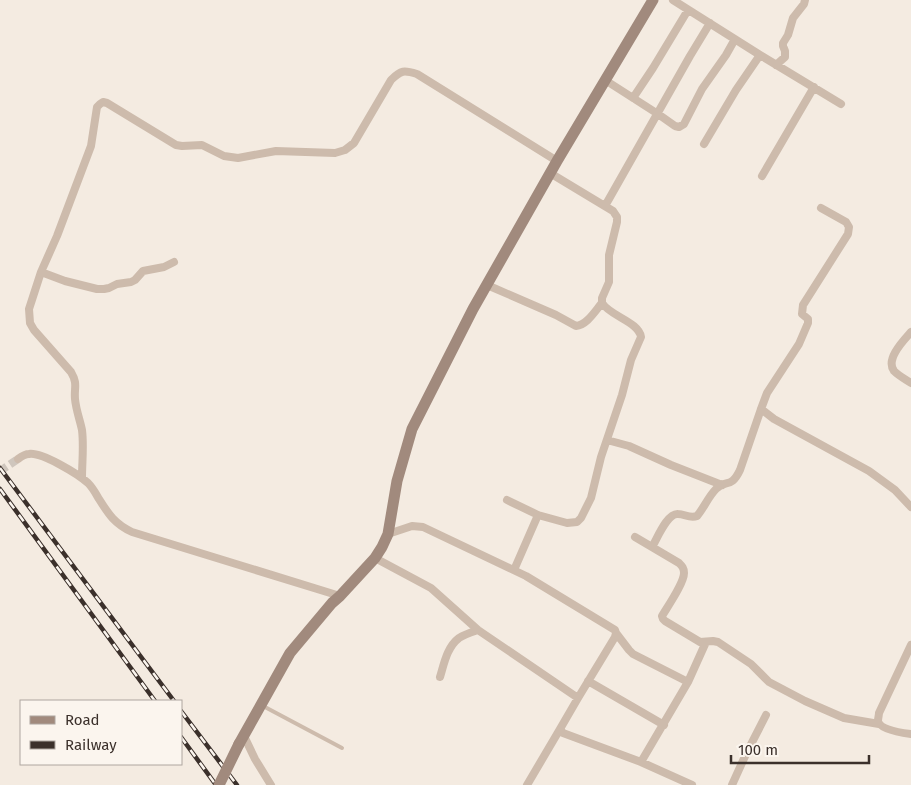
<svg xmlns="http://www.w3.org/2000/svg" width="911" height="785" viewBox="0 0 911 785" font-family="'Fira Sans',sans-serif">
  <rect width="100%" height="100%" fill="#f4ebe1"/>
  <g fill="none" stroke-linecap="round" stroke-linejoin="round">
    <path stroke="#cfc6bd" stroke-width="8" stroke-dasharray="8 4" stroke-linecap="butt" d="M0,471L18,459"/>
    <path stroke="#cdbbac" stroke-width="4" d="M263,706L342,748"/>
    <path stroke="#cdbbac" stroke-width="8" d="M673,0L760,55L841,104
      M776,65L785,57V51L783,46V43L788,35L793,18L804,4L805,0
      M605,80L658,114L675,126L679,127L684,124L702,89L726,55L735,39
      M633,98L653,68L688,10
      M704,144L736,90L760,55
      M762,176L814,87
      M605,206L690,56L710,23
      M41,272L65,281L97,289H104L109,288L117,284L131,282L135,280L143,271L164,267L174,262
      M487,285L556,315L576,326C587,325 595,311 602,303
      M911,332C904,340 885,359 894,371C899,376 905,379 911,383
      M761,409L774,419L869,471L895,490L911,507
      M607,440L629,446L671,465L722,485
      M18,459C22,456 25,454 29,454C42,452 78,474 88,483C93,488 96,494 99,499C109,515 115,524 132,532L340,596
      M82,478C82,462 84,446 82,430C80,420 76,410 75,399C74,387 78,384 71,372L34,330L30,323L29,309L41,272L57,236L91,146L97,107L100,104L103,102L107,103L176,145L182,146L202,145L224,156L238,158L276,151L335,153L345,150L354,143L391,80C401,70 404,70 417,74L557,161
      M507,500L538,515L567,523L577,522L581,518L591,498L601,457L622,395L631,360L641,337C639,322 610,316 602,303V298L609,282V255L617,222V217L613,211L550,173
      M388,534L412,526L423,527L526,576L615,630L616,633L615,637L578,698L560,729L563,733L641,762L692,785
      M635,537L679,563C682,566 684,568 684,573C684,583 668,606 662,616L663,619L665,621L700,642L713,641L718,642L751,664L769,682L805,701L844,718L879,724
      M652,547C657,539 667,513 678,514C685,514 690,519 697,516C704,508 708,497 716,489C726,479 731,489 740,470L761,409L767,393L799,344L808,323V319L802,314L803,305L848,234L849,227L846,222L821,208
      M375,558L431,588L478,630L578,698
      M514,570L538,515
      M616,633L629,650L633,654L688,682
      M911,645L879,713C879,715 878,718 878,721C880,730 903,733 911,734
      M440,677C444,664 447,647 459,638C465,634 472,632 478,630
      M588,681L664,725
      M244,736L255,759L271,785
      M641,762L688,682L706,642
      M527,785L560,729
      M732,785L746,754L766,715"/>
    <path stroke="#a18a7d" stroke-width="11" d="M239,744L290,653L332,603L340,596L375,558L382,547L388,534L397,481L412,429L473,309L557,161L653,0"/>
    <g stroke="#3b302b" stroke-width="4.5">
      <path id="rail" d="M0,468L174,701
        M0,489L155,701
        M181,711L237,785
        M181,737L216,785"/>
    </g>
    <use href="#rail" stroke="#fbf5ee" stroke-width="2.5" stroke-dasharray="8" stroke-linecap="butt"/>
    <path stroke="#a18a7d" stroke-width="11" d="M219,785L239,744"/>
  </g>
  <rect x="20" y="700" width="162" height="65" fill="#fbf5ee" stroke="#aea6a0"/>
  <rect x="30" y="716" width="25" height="8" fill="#a18a7d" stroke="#aea6a0"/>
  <text x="65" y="725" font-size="15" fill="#3b302b">Road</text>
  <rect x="30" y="741" width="25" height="8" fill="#3b302b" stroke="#aea6a0"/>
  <text x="65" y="750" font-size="15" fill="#3b302b">Railway</text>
  <path d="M731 755v8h138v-8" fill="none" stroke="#3b302b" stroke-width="2.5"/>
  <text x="738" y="755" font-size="15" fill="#3b302b" stroke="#fbf5ee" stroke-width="4" paint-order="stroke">100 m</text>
</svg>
